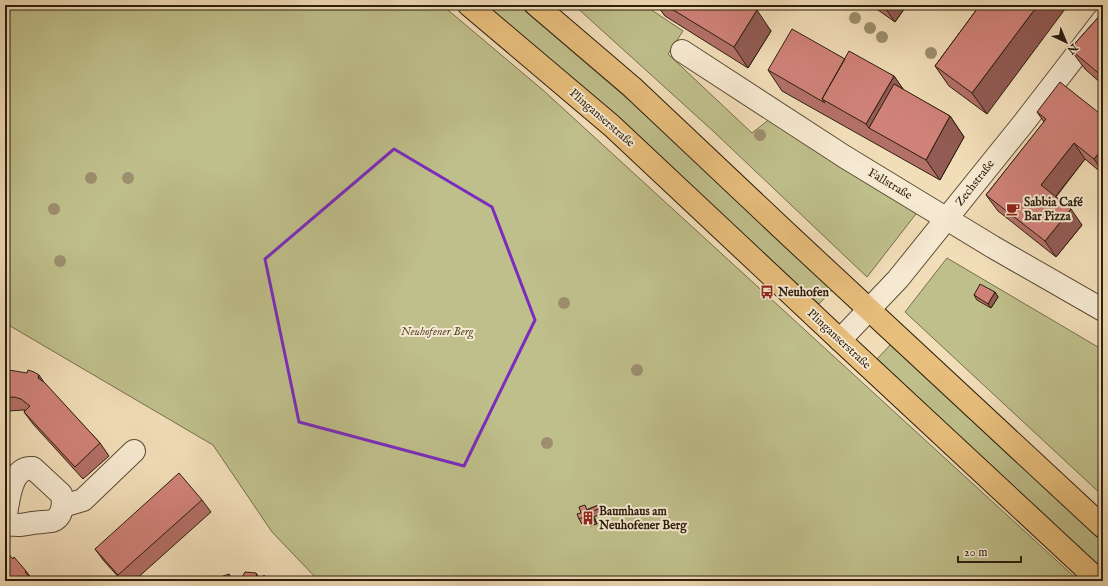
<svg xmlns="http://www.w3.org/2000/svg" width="1108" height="586" viewBox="0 0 1108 586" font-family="'IM FELL English',serif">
  <rect width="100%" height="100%" fill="#f1ddb8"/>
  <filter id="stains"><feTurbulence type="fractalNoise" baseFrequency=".005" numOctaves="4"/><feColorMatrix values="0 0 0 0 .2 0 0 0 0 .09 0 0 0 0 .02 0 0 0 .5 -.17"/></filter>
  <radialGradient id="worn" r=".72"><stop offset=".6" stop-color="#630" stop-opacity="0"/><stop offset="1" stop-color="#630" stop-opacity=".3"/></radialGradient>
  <path fill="#bfbf8b" stroke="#766e4c" d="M5,5H442L544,91L1079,581H319L272,532L213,445L5,323Z
    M487,5H518L636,106L833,289L819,304L623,122Z
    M574,5H644L683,31L668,54L752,133L771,118L919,210L867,277L713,131Z
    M947,258L1103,350V496L905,312Z
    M892,343L1103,540V569L877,359Z"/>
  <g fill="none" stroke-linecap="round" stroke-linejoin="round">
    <g stroke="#5d4e37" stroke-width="24">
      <path id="minor" d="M682,51L845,157L993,247L1103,310
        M840,340L898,279L1022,125L1103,20
        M63,506L83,500L134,451
        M5,526L8,523C16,527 25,524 33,523C39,522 46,522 52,521C62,518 65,503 61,494L33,468C11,466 9,499 6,514V519L8,523"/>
    </g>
    <g stroke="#2c1e0c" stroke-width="24">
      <path id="major" d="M469,5L612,126L840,340L1099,581
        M536,5L632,87L791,237L1103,527"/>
    </g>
    <use href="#minor" stroke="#f6e9d1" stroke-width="22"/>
    <use href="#major" stroke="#e8be7c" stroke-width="22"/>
  </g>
  <g fill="#9d8e6e">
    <circle cx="855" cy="18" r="6"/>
    <circle cx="870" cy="28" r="6"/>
    <circle cx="882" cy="37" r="6"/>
    <circle cx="931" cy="53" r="6"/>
    <circle cx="760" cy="135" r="6"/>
    <circle cx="91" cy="178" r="6"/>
    <circle cx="128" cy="178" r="6"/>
    <circle cx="54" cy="209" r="6"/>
    <circle cx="60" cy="261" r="6"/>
    <circle cx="564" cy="303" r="6"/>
    <circle cx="637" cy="370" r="6"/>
    <circle cx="547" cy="443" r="6"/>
  </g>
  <path fill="#b37068" stroke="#2c1e0c" d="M657,5H749L771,31L748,68L665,16Z
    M871,5H907L895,22Z
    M980,5L987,114L949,86L935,66Z
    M1103,12V85L1085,69L1070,49Z
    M845,59L894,76L903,90L950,116L964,137L940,180L782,91L768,70Z
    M1037,112L1103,116V174L1085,159L1056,197L1082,225L1056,257L998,211L986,195L1044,122Z
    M995,292L998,297L991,308L977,300L974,295Z
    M5,370L44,383L100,443L109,456L83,479L33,424L24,412L25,410H23L9,411L5,414Z
    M202,500L211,512L134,581H122L104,561L95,549Z
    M599,505L602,510L603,513L594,517L597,524L591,526L588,521L582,524L579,519L588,509Z
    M13,559L26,571L32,579L37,581H5Z"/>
  <path fill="#925b55" stroke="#2c1e0c" d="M883,5H907L895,22Z
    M1038,5H1068L987,114L972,93Z
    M757,10L771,31L748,68L734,47Z
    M894,76L911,100L869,128L866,124Z
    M950,116L964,137L940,180L926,160Z
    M1074,143L1085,159L1052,201L1041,185Z
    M1103,148V172L1094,159Z
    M1071,209L1082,225L1056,257L1045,241Z
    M995,292L998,297L991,308L988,304Z
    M39,375L48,388L38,378Z
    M591,512L594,517L597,524L594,520Z
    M256,573L262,581L257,578Z
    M229,574L233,581H230Z"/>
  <path fill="#d08279" stroke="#2c1e0c" d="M665,5H749L757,10L734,47Z
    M980,5H1038L972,93L935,66Z
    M1103,12V77L1070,49Z
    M792,29L845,59L822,99L825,103L768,70Z
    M849,51L894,76L866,124L822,99Z
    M1060,82L1103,116V148L1094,159L1074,143L1041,185L1071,209L1045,241L986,195L1046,119L1037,112Z
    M894,84L950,116L926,160L869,128Z
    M980,284L995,292L988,304L974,295Z
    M5,370H9L27,373L28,370L34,372L39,375L38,378L45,383L100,443L75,467L24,412L30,406L26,403L21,399L14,397L5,398Z
    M179,473L202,500L118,575L95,549Z
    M585,505L587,510L599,505L600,508L591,512L594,520L588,522L586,516L579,519L577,514L581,513L579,507Z
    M6,551L13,559L14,557L26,571L25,572L31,579L34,577L37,581H5V553Z
    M245,572L256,573L257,578L262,580L264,575L266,581H240Z
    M229,574L230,581H209Z"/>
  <path fill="none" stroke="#7b2cbf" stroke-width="3" stroke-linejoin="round" d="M394,149L492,207L535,320L464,466L299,422L265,259Z"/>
  <defs>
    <g id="cafe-bare" transform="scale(1.08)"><path d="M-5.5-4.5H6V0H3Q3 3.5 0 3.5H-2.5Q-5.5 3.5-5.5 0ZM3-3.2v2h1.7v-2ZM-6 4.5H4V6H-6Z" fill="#8f2418" stroke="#f6e9d1" stroke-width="2.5" paint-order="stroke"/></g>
    <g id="bus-bare" transform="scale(1.08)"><path d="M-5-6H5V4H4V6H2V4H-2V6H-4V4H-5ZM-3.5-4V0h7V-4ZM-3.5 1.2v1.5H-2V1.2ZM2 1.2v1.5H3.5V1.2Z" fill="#8f2418" stroke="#f6e9d1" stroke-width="2.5" paint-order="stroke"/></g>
    <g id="building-bare" transform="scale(1.08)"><path d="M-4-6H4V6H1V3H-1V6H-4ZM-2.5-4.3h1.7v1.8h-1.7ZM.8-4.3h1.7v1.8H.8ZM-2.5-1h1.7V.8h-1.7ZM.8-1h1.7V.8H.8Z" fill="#8f2418" stroke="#f6e9d1" stroke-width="2.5" paint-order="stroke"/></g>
  </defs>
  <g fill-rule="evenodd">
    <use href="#cafe-bare" x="1013" y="209"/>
    <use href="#bus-bare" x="767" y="292"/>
    <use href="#building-bare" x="588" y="518"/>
  </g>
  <g text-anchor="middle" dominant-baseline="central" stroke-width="4" stroke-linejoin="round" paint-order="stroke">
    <g font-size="12" fill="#2c1e0c" stroke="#f6e9d1">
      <text transform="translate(602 118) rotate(41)">Plinganserstraße</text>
      <text transform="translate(975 183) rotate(-52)">Zechstraße</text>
      <text transform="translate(890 184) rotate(31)">Fallstraße</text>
      <text transform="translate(839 339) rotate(43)">Plinganserstraße</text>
    </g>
    <g font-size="12" font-weight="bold" fill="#2c1e0c" stroke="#f6e9d1" text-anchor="start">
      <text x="1024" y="202">Sabbia Café<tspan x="1024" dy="14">Bar Pizza</tspan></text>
      <text x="778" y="292">Neuhofen</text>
      <text x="599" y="511">Baumhaus am<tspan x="599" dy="14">Neuhofener Berg</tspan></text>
    </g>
    <g font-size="12" font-style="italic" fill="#584e32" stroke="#f6e9d1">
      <text x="437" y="331">Neuhofener Berg</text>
    </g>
  </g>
  <rect width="1108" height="586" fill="none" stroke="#f1ddb8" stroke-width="20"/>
  <rect x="6" y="6" width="1096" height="574" fill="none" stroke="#2c1e0c" stroke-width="2"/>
  <rect x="10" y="10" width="1088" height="566" fill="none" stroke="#2c1e0c"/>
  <g transform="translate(1066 42) rotate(136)" stroke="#f6e9d1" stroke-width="3" paint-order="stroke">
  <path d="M0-3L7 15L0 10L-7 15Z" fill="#2c1e0c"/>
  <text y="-6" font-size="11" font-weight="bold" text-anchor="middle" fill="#2c1e0c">N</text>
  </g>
  <path d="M958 556v6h63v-6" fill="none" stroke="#2c1e0c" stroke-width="2"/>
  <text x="964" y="556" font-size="12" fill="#2c1e0c" stroke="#f6e9d1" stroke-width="3" paint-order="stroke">20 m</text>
  <rect width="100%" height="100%" filter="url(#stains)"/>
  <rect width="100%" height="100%" fill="url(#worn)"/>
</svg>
